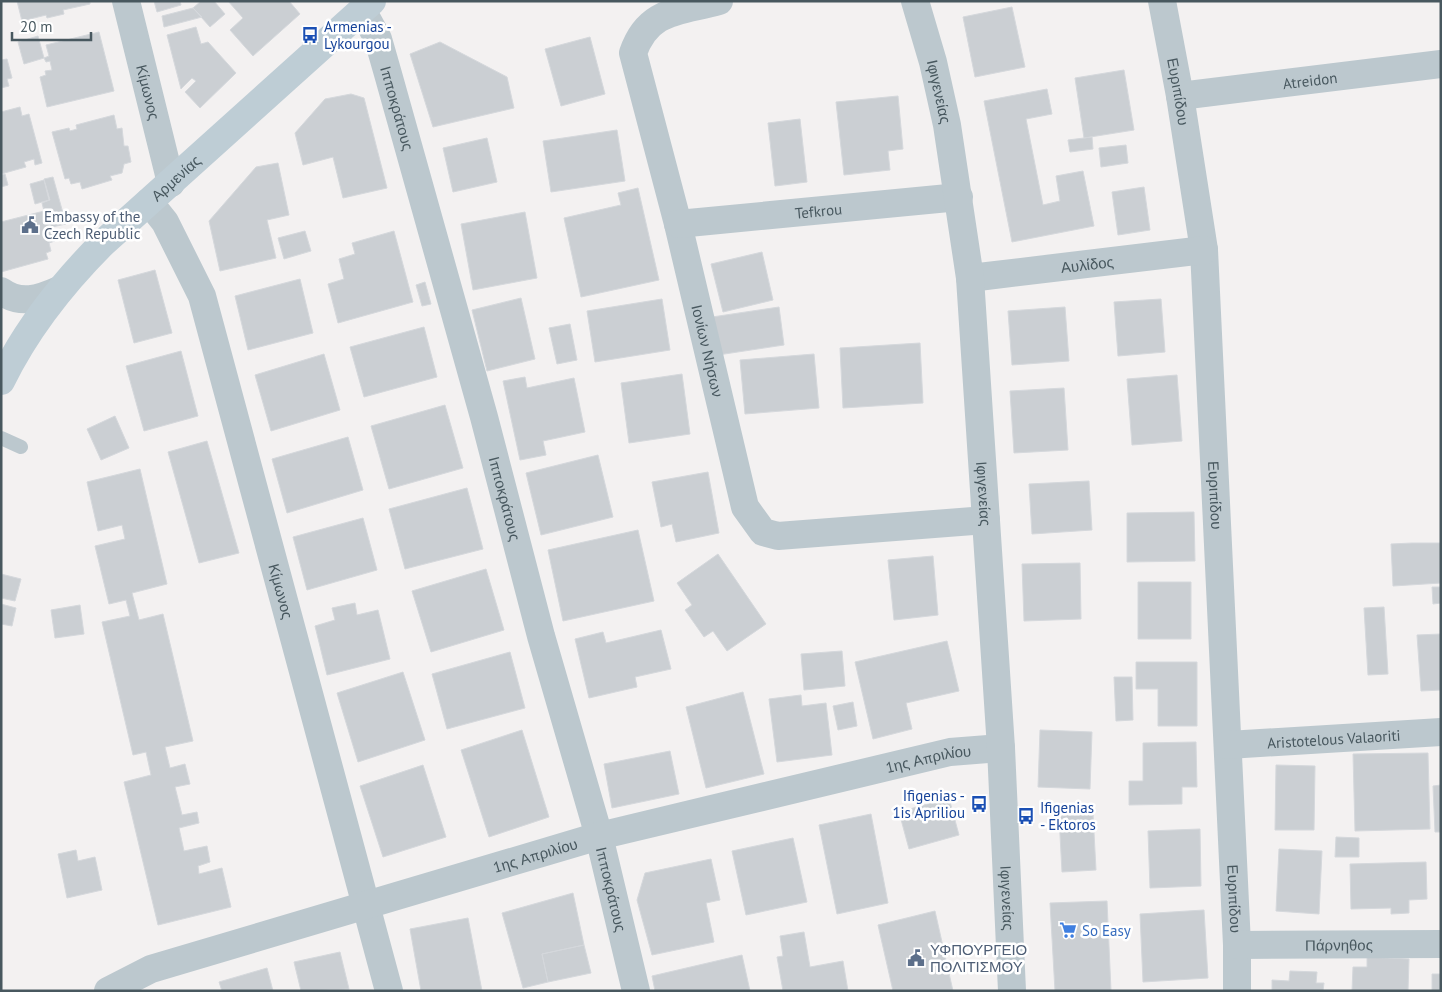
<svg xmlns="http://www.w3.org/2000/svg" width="1442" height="992" viewBox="0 0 1442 992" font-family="'PT Sans',sans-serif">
  <rect width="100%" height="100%" fill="#f3f1f1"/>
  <path fill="#cbcfd3" stroke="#d5d8dc" d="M17,1H90V4L63,10L64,14L47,18L46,15L22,21Z
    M154,1H180L181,5L157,12Z
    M201,1H214L225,14L210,27L193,8Z
    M228,1H289L300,14L253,56L230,30L243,18Z
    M1012,7L1025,67L975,77L963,17Z
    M193,8L202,17L164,27L162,16Z
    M196,27L201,44L208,42L236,73L200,108L185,92L196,81L192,78L181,89L167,35Z
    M99,32L114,91L47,107L40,77L46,75L45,71L52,70L50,61L46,62L44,58L49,56L46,45Z
    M38,36L44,58L24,64L18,42Z
    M590,37L605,94L561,106L545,49Z
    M440,42L507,77L514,108L433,127L410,54Z
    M7,59L12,78L7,79L9,86L1,88V60Z
    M1124,70L1134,130L1084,138L1075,78Z
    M1047,89L1052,114L1026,119L1043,205L1060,201L1056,176L1083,171L1094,226L1012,242L984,101Z
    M351,94L364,98L387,188L343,198L333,157L303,165L295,133L325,99Z
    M898,96L903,149L888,151L890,170L844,175L836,102Z
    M20,107L22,116L29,114L42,163L35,165L34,159L24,162L26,167L1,174V112Z
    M114,115L117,129L122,128L124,146H128L131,162L124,164L122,173L110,176L112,180L82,189L80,182L71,184L69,178L65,179L52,132L69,128L70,131L77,129L76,125Z
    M800,119L807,182L775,186L768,123Z
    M617,130L625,181L551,192L543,141Z
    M1092,137L1093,149L1070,152L1068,140Z
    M487,138L497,182L453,192L443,148Z
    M1126,145L1128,163L1101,167L1099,148Z
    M278,163L289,215L267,220L276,258L220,271L209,221L256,167Z
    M5,174L8,185L1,187V175Z
    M53,177L66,224L52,227L55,241L49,243L51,251L46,253L48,259L1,272V222L44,211L42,203L50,200L44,179Z
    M44,180L49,200L35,204L30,184Z
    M1144,187L1150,230L1118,235L1112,192Z
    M638,188L659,280L581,297L564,218L621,205L618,193Z
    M525,212L537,278L473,290L461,224Z
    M305,231L311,251L284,259L278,238Z
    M394,231L413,302L338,323L328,284L344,279L339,259L355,254L352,243Z
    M762,252L773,300L723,312L711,264Z
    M155,270L172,333L134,343L118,280Z
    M300,279L313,333L248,350L235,296Z
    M425,282L431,304L422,306L416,285Z
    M521,298L535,359L487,371L472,310Z
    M662,299L670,350L595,362L587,311Z
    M1161,299L1165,352L1118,356L1114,302Z
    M779,307L784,345L718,355L712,317Z
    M1065,307L1069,361L1012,365L1008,311Z
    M570,324L577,360L557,364L549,328Z
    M424,327L437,377L364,397L350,347Z
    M920,343L923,403L843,408L840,348Z
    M181,351L198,416L144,431L126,366Z
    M324,354L340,410L271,431L255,375Z
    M814,354L819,408L745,414L740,360Z
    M682,374L690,434L629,443L621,383Z
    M1177,375L1182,441L1132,445L1127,379Z
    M525,377L527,388L574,378L585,432L543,441L546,455L520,460L503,381Z
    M1064,388L1068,450L1014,453L1010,391Z
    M445,405L463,468L389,489L371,426Z
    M115,416L129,448L101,460L87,429Z
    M348,437L363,490L287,513L272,459Z
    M207,441L239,553L199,563L168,452Z
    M598,455L613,517L541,535L526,473Z
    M140,469L167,584L132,593L139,620L163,614L193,741L165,747L170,768L185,764L190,784L175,787L182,815L197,812L199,823L179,828L184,851L207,846L210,862L198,866L199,874L222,868L231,907L158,925L124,782L151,775L146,752L133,755L102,622L130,616L126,600L109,604L95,546L125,539L122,525L98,531L87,482Z
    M708,472L719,533L676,542L672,524L661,527L652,482Z
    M1089,481L1092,530L1032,534L1029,484Z
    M467,488L483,549L405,569L389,509Z
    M1194,512L1195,561L1127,562V513Z
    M363,518L377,570L307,590L293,537Z
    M638,530L654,601L563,621L548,550Z
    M1412,543H1441V583L1393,586L1391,544Z
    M718,554L766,624L727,651L713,631L704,637L685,610L692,605L677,583Z
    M933,556L938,615L894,620L888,560Z
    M1080,563L1081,619L1024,621L1022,564Z
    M486,569L504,630L431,652L412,591Z
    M1,574L21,579L15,601L1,598Z
    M1138,582H1191V639H1138Z
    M1432,587H1441V603L1433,604Z
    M355,603L357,615L378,610L390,659L327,675L315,626L335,620L332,608Z
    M1,604L16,608L12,626L1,624Z
    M80,605L84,634L55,638L51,610Z
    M1384,607L1388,674L1368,675L1364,608Z
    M661,630L671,669L635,677L637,687L589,698L575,639L603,632L606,643Z
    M1441,634V690L1421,691L1417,635Z
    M947,641L959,691L906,703L912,729L873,739L855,662Z
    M842,651L845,686L804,690L801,654Z
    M510,652L525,708L447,729L432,674Z
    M1136,662H1197V726H1158V689H1136Z
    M403,672L425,740L358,762L337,693Z
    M1114,677H1132L1133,720L1116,721Z
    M743,692L764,774L706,788L686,707Z
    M801,695L802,706L826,703L832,755L777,762L769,699Z
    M853,702L857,726L838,730L833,706Z
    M522,730L549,817L489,837L461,750Z
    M1040,730L1092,732L1090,789L1038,787Z
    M1196,742L1197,787H1182V804L1129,805V781H1143V743Z
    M670,751L679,794L612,808L604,764Z
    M1428,753L1430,829L1355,831L1353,754Z
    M423,765L446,837L383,857L360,786Z
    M1276,765L1315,766L1314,830H1275Z
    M1441,785V832H1435L1433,786Z
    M949,798L959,835L909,849L899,812Z
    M871,814L888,903L837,914L819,825Z
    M1093,814L1096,870L1062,872L1059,816Z
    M1200,829L1201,886L1150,888L1148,831Z
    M1336,837L1359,838V857H1335Z
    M793,838L807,902L746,915L732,851Z
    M1279,849L1322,851L1319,914L1276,911Z
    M76,850L78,861L95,857L102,890L67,898L58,854Z
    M711,859L720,900L706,903L714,942L652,955L637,900L645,873Z
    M1426,862L1427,899L1409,900V913L1391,914V908L1351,909L1350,864Z
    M573,893L584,945L542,954L548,982L523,988L502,913Z
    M1107,901L1111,991H1055L1050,903Z
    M1204,910L1208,978L1143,982L1140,914Z
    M935,911L953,991H893L878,925Z
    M468,918L482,991H421L410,929Z
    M804,932L810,967L843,961L848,991H783L777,957L783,956L780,936Z
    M584,945L591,973L548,982L542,954Z
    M340,952L349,989L301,991L294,962Z
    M742,955L750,991H655L652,976Z
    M1367,957L1409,959L1408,991H1352L1353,967H1367Z
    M267,968L273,991H222L219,982Z
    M1290,971L1317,972L1316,983H1324L1323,991H1272V980L1289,981Z
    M1432,974H1441V991H1432Z"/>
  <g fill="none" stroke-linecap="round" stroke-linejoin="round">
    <path stroke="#bcc8ce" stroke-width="14" d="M1,438L21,447"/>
    <g stroke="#bcc8ce" stroke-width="28">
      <path id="s1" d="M126,1L171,183"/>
      <path id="s2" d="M719,1C679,12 648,9 633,53L678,224L745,507L763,532L778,536L986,520"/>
      <path id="s3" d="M1162,1L1180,96L1204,250L1237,945V991"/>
      <path id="s4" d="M362,10L378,39L388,74L484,417L541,636L599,836L636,991"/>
      <path id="s5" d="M1180,96L1441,64"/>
      <path id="s6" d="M149,202L165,222L202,296L389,991"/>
      <path id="s7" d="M678,224L959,197"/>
      <path id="s8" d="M970,278L1204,250"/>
      <path d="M1,291C20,305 39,299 59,290"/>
      <path id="s9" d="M1228,745L1441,732"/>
      <path id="s10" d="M1237,945L1441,944"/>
      <path id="s11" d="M108,991L151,969L599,836L950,752L1001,748"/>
    </g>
    <path stroke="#bcc8ce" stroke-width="28" id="s12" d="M915,1L933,62L947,125L970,278L1001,748L1012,991"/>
    <path stroke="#becdd5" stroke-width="28" id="s13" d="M1,381C27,328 62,284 103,243L372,1"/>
  </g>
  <defs>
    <g id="bus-bare" transform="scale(1.35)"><path d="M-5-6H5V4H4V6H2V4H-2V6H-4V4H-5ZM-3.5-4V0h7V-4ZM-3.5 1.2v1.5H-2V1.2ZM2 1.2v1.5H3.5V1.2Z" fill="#1a4fb4" stroke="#fff" stroke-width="2.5" paint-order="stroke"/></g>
    <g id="civic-bare" transform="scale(1.35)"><path d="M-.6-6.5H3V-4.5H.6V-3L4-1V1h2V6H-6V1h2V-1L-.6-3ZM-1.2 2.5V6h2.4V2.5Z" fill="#5c6f8a" stroke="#fff" stroke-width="2.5" paint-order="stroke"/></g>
    <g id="supermarket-bare" transform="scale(1.35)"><path d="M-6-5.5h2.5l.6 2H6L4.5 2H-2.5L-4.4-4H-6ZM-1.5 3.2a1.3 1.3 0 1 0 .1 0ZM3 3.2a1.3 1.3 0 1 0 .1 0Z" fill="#3f7fe0" stroke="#fff" stroke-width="2.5" paint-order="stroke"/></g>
  </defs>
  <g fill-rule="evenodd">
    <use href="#bus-bare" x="310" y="35"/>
    <use href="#civic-bare" x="30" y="225"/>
    <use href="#bus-bare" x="979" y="804"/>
    <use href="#bus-bare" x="1026" y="816"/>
    <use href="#supermarket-bare" x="1068" y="930"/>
    <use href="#civic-bare" x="916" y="958"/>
  </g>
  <g text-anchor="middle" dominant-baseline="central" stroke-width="5" stroke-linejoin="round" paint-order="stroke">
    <g font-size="15" fill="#164399" stroke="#fff" text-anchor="start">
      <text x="324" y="26">Armenias -<tspan x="324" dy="17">Lykourgou</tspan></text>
      <text x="965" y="795" text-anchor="end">Ifigenias -<tspan x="965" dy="17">1is Apriliou</tspan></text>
      <text x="1040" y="807">Ifigenias<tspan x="1040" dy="17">- Ektoros</tspan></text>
    </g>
    <g font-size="15" fill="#48585f" stroke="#fff">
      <text stroke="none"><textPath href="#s5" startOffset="131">Atreidon</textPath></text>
      <text stroke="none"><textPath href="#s12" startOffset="94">Ιφιγενείας</textPath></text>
      <text stroke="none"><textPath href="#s1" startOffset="94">Κίμωνος</textPath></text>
      <text stroke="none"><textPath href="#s3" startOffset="92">Ευριπίδου</textPath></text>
      <text stroke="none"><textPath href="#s4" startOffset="105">Ιπποκράτους</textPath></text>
      <text stroke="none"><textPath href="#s13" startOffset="270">Αρμενίας</textPath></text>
      <text stroke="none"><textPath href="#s7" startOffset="141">Tefkrou</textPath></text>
      <text stroke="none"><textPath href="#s8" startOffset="118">Αυλίδος</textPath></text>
      <text stroke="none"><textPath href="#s2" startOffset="414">Ιονίων Νήσων</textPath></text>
      <text stroke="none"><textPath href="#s12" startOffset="499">Ιφιγενείας</textPath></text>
      <text stroke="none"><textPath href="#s3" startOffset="498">Ευριπίδου</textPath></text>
      <text stroke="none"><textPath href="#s4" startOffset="510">Ιπποκράτους</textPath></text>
      <text stroke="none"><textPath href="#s6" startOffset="414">Κίμωνος</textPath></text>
      <text stroke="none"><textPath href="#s9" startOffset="106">Aristotelous Valaoriti</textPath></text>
      <text stroke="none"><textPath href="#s11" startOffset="854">1ης Απριλίου</textPath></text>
      <text stroke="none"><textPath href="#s11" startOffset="449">1ης Απριλίου</textPath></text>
      <text stroke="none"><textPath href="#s4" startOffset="915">Ιπποκράτους</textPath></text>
      <text stroke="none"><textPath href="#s12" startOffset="904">Ιφιγενείας</textPath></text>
      <text stroke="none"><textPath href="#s3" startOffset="902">Ευριπίδου</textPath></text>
      <text stroke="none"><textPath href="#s10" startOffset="102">Πάρνηθος</textPath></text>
    </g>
    <g font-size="15" fill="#4e5e75" stroke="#fff" text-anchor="start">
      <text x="44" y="216">Embassy of the<tspan x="44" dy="17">Czech Republic</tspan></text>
      <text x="930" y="949">ΥΦΠΟΥΡΓΕΙΟ<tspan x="930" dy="17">ΠΟΛΙΤΙΣΜΟΥ</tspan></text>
    </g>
    <g font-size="15" fill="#366cbe" stroke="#fff" text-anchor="start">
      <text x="1082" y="930">So Easy</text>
    </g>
  </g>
  <rect width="1442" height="992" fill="none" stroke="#48585f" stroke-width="5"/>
  <path d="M12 32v8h79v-8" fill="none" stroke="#48585f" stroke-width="2.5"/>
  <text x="20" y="32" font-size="15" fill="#48585f" stroke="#ffffff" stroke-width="4" paint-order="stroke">20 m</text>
</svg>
